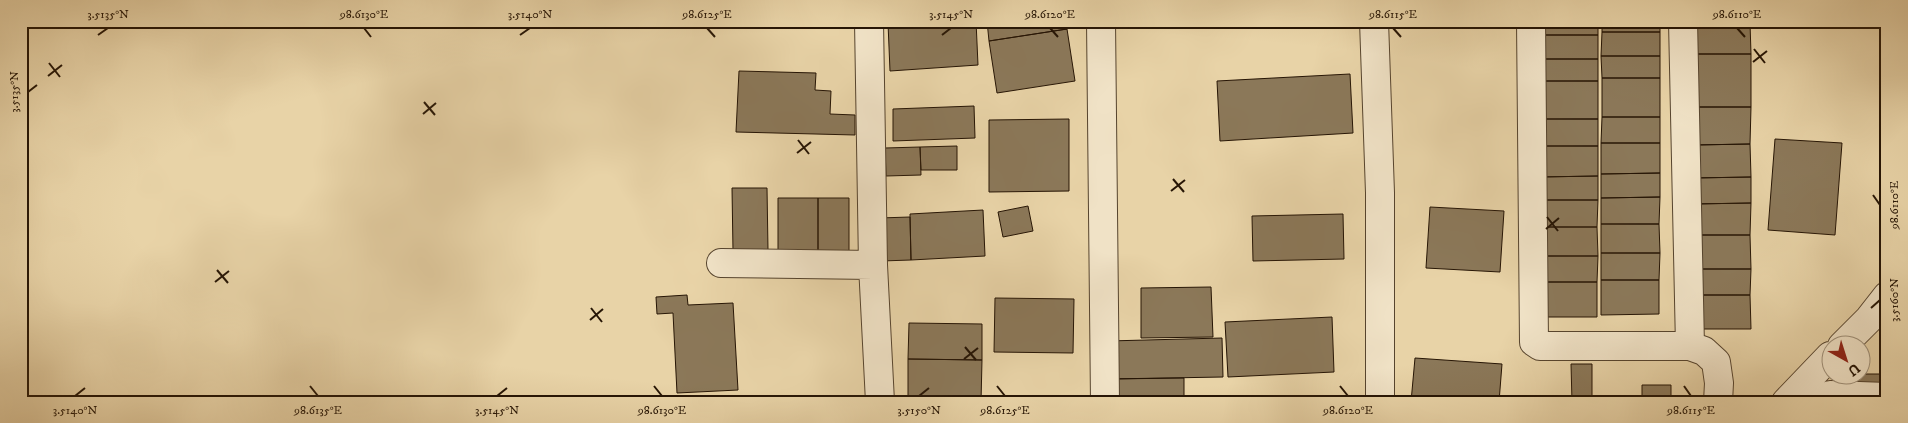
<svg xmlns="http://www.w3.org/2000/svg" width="1908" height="423" viewBox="0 0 1908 423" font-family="'IM FELL DW Pica',serif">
  <rect width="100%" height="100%" fill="#e8d3a7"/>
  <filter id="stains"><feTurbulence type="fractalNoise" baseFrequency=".004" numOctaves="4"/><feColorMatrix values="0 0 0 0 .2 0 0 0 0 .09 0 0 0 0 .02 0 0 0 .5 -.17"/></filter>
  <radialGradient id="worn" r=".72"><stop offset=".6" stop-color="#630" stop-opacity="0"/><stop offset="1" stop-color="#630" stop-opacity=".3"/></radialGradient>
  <path fill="#8b7859" stroke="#261505" d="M906,21H976L978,65L890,71L888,23Z
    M987,21H1066L1067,29L989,41Z
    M1540,21H1598V35H1540Z
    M1602,21H1660V32H1602Z
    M1693,21H1750V23H1693Z
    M1693,23H1750L1751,54H1693Z
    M1067,29L1075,81L997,93L989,41Z
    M1602,32H1660V56H1601Z
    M1540,35H1598V59H1540Z
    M1693,54H1751V107H1693Z
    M1601,56H1660V78H1602Z
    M1540,59H1598V81H1540Z
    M739,71L816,73L815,90L831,91L830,114L855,115V135L736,132Z
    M1350,74L1353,133L1220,141L1217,81Z
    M1602,78H1660V117H1602Z
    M1540,81H1598V119H1539Z
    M974,106L975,138L893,141V109Z
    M1693,107H1751L1750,144L1694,145Z
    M1602,117H1660V143H1601Z
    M1069,119V191L989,192V120Z
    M1539,119H1598V146H1539Z
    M1775,139L1842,143L1835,235L1768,230Z
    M1601,143H1660V173L1601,174Z
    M1750,144L1751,177L1693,178L1694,145Z
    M957,146V170H921L920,147Z
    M1539,146H1598V176L1539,177Z
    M920,147L921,175L886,176L885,148Z
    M1660,173V197L1601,198V174Z
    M1598,176V200H1539V177Z
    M1751,177V203L1693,204V178Z
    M732,188H767L768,250L733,251Z
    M1660,197L1659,224H1601V198Z
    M778,198H818V260H778Z
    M818,198H849V260H818Z
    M1539,200H1598L1597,227H1539Z
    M1751,203L1750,235H1694L1693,204Z
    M1028,206L1033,231L1003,237L998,212Z
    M1430,207L1504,211L1500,272L1426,268Z
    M983,210L985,256L911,260L910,214Z
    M1343,214L1344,259L1253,261L1252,216Z
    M910,217L911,260L881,261L879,218Z
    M1601,224H1659L1660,253H1601Z
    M1539,227H1597L1598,256H1538Z
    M1694,235H1750L1751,269H1693Z
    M1601,253H1660L1659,280H1601Z
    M1538,256H1598L1597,282H1539Z
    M1693,269H1751L1750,295H1693Z
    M1601,280H1659V314L1601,315Z
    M1539,282H1597V317H1538Z
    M1211,287L1213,337L1141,338V288Z
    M687,295L688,305L733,303L738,390L677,393L673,313L657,314L656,297Z
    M1693,295H1750L1751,329H1693Z
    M995,298L1074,299L1073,353L994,352Z
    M1332,317L1334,372L1228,377L1225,322Z
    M909,323L982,324V360L908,359Z
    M1222,338L1223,377L1109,379L1108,341Z
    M1415,358L1502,364L1499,402H1411Z
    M908,359L982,360L981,402L908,401Z
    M1571,364H1592V402H1572Z
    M1860,374H1887V393L1833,392L1834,376H1860Z
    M1184,378V400L1109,401V379Z
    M1642,385H1671V402H1642Z"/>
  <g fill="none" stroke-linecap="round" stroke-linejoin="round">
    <g stroke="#56442e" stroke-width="30">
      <path id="minor" d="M869,21L873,265L880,402
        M1101,21L1105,402
        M1374,21L1380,193V402
        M1531,21L1534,342L1540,346H1690L1704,351L1716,362L1719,383L1718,402
        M1683,21L1690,346
        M721,263L873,265
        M1842,346L1869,319L1887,296
        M1786,402L1830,356
        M1821,402L1830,395L1887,397"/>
    </g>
    <use href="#minor" stroke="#f0e2c6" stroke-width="28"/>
  </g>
  <path fill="none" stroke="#261505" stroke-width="2" d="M364,28L371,37M707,28L715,37M1050,28L1058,37M1393,28L1401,37M1737,28L1745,37M98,35L108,28M520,35L530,28M942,35L951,28M1754,49L1765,63M1753,62L1767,51M49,63L60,77M48,76L62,65M28,92L37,85M424,102L435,115M423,114L436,103M798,140L809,154M797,153L811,142M1173,179L1184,192M1171,191L1185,180M1873,195L1880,205M1547,217L1558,231M1546,229L1559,218M217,270L228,283M215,282L229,271M591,308L602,322M1871,308L1880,300M590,320L603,309M965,347L976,360M964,359L978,348M310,386L318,396M654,386L662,396M997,386L1005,396M1340,386L1348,396M1684,386L1691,396M75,396L85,388M497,396L507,388M919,396L929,388"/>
  <rect width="1908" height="423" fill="none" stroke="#e8d3a7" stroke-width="55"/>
  <g transform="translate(1846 360) rotate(141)"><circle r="24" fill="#f0e2c6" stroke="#9f9079"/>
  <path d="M0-4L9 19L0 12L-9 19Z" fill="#8f2418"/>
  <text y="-8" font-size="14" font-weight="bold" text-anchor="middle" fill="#261505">U</text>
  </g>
  <rect x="28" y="28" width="1852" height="368" fill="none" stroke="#261505" stroke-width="2"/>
  <g font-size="12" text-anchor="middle" fill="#261505">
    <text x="108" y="18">3.5135°N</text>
    <text x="364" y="18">98.6130°E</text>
    <text x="530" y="18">3.5140°N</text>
    <text x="707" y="18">98.6125°E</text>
    <text x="951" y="18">3.5145°N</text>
    <text x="1050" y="18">98.6120°E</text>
    <text x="1393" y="18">98.6115°E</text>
    <text x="1737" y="18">98.6110°E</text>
    <text transform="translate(14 92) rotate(-90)" y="4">3.5135°N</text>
    <text transform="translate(1894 205) rotate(-90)" y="4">98.6110°E</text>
    <text transform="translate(1894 300) rotate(-90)" y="4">3.5160°N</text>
    <text x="75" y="414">3.5140°N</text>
    <text x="318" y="414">98.6135°E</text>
    <text x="497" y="414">3.5145°N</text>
    <text x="662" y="414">98.6130°E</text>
    <text x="919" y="414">3.5150°N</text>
    <text x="1005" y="414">98.6125°E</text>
    <text x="1348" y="414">98.6120°E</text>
    <text x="1691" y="414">98.6115°E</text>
  </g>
  <rect width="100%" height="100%" filter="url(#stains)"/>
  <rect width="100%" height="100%" fill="url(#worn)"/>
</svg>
